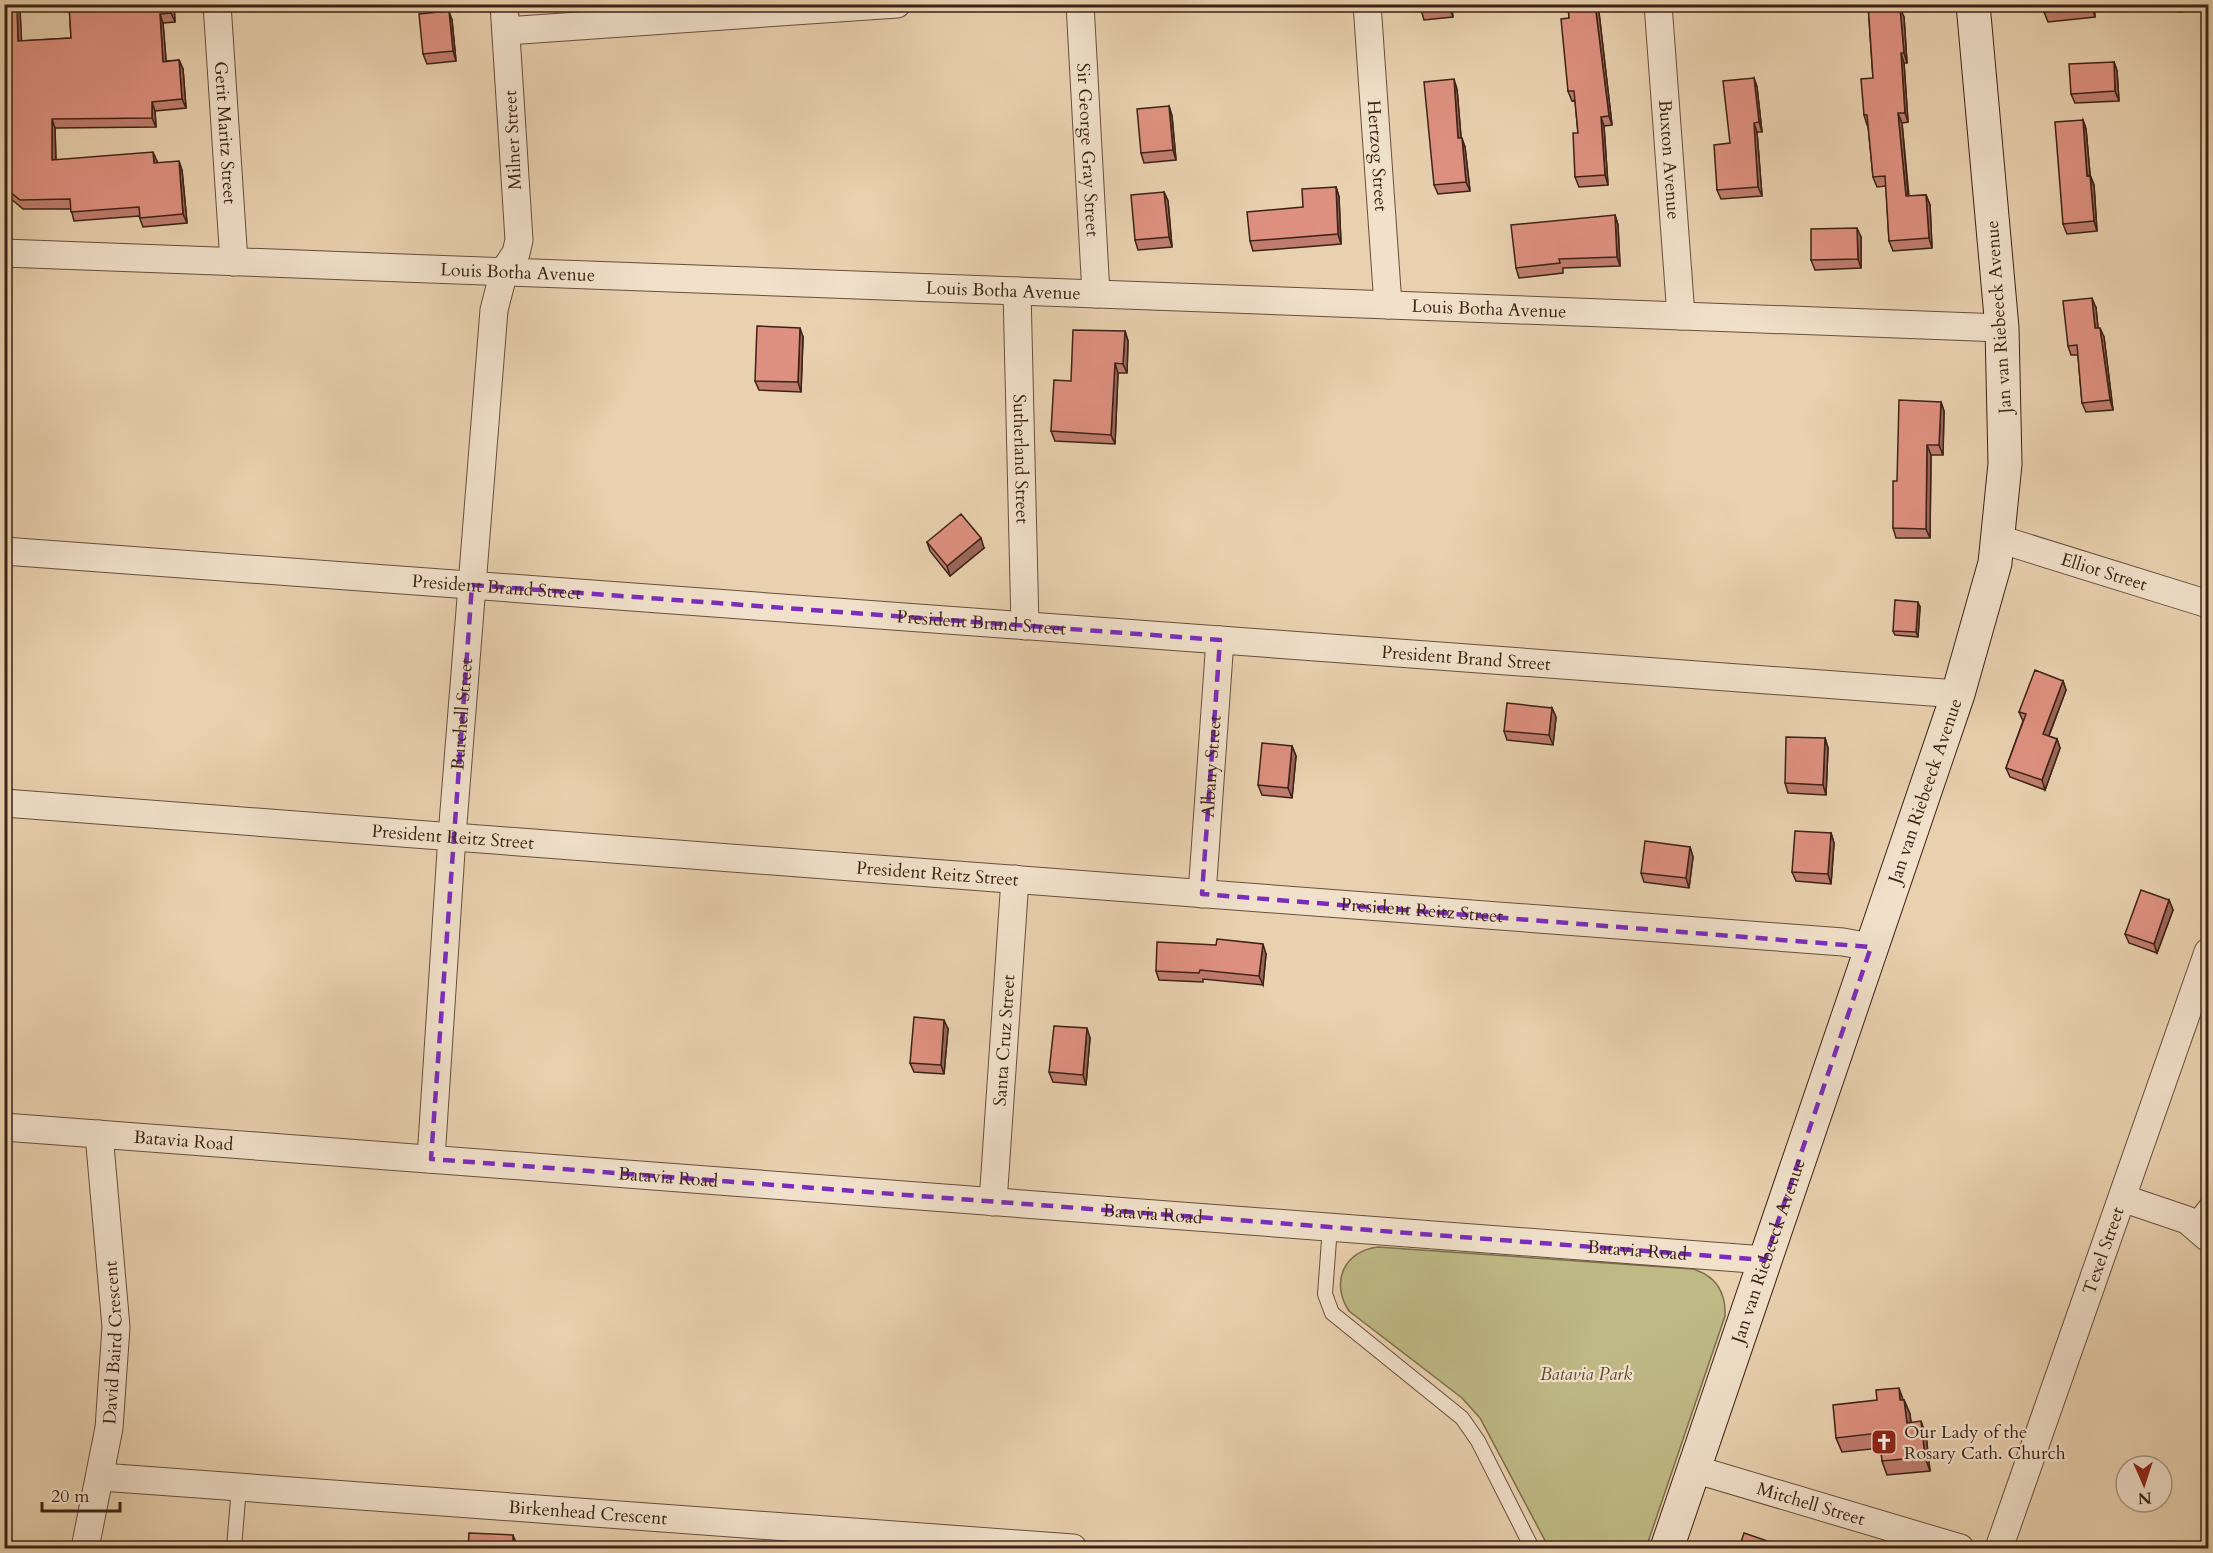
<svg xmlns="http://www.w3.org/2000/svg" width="2213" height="1553" viewBox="0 0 2213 1553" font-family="Cardo,serif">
  <rect width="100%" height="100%" fill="#e9d1af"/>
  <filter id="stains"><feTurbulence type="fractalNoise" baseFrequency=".00333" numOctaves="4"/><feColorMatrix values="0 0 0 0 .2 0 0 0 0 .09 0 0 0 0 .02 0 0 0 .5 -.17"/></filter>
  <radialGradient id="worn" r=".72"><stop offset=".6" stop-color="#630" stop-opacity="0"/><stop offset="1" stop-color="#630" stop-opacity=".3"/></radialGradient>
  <path fill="#beb985" stroke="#7d6e4e" stroke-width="1.5" d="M1378,1247L1693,1269C1716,1276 1726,1292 1725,1316L1646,1548H1549L1480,1418L1462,1398L1349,1311C1330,1282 1344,1251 1378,1247Z"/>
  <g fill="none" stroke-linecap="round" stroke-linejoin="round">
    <g stroke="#674e3c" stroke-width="16">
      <path id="lane" d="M2192,1223L2208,1203
        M1330,1227L1325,1294L1332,1313L1462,1418L1478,1441L1532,1548
        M234,1548L239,1487"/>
    </g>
    <g stroke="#674e3c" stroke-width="29">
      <g id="street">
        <path id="s1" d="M217,4L234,262"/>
        <path id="s2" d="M1080,4L1096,294"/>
        <path id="s3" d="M1367,4L1388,305"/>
        <path id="s4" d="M1658,4L1681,316"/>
        <path d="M506,31L897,4"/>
        <path id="s5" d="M4,253L2002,328"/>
        <path id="s6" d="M1017,291L1025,626"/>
        <path id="s7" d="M1999,539L2208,604"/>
        <path id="s8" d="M4,551L1958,694"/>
        <path id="s9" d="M4,803L1843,942L1871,947"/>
        <path id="s10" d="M1202,894L1220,640"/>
        <path id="s11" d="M4,1127L1765,1260"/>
        <path id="s12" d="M431,1159L452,836L494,310L504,271L516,253L519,240L504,4"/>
        <path d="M2122,1198L2187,1220L2208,1238"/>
        <path id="s13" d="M993,1202L1015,879"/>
        <path id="s14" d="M1694,1469L1960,1548"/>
        <path id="s15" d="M101,1477L1073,1548"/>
        <path id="s16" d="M85,1548L109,1428L116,1327L99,1134"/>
        <path id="s17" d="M1999,1548L2208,952"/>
      </g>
    </g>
    <g stroke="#3c2216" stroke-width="35">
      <g id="secondary">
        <path id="s18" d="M1667,1548L1958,694L1995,563L2005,464L2002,328L1973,4"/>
      </g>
    </g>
    <use href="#lane" stroke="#f1e1cb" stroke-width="14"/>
    <use href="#street" stroke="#f1e1cb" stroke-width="27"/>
    <use href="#secondary" stroke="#f1e1cb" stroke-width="33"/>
  </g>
  <path fill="#c07d6f" stroke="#3c2216" stroke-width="1.5" d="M4,4L20,8L21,41L71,38L69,4H174L175,22L163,23L166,61L179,60L183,69L186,108L155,111L156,127L55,128L56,160L157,161V163L182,170L187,223L143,227L139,216L74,221L71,209H23L4,193Z
    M1451,4L1453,17L1424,20L1421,10Z
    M1568,4H1598L1612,125L1604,126L1608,185L1579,187L1575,177L1578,133L1575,100L1572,101L1568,91L1569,18Z
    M1868,4H1897V8L1904,17L1907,63H1904L1908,122L1902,123L1909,196L1926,195L1930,205L1932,248L1893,251L1889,241L1886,186L1877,187L1873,177L1868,125H1867L1864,115L1873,78Z
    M2044,4H2094L2095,17L2048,22L2044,12Z
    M2176,4H2208V9L2179,12Z
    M452,20L456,61L427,64L423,54Z
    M2114,62L2117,71L2119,101L2075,103L2071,94Z
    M1754,78L1757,87L1762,132H1757L1762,196L1721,199L1717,190L1730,143Z
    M1457,89L1461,138L1465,147L1470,191L1438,194L1434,185Z
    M1169,106L1172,116L1176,160L1144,163L1141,153Z
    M2083,120L2086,129L2090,175L2094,185L2097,231L2067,234L2063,224Z
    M1336,187L1339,197L1341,244L1253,251L1250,241L1303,207Z
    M1164,192L1168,201L1172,247L1138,250L1135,240Z
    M1615,215L1618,225L1620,266L1563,268V273L1519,278L1516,268Z
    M1861,237V268L1815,270L1811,260Z
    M2096,308L2098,328L2104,337L2113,410L2086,412L2082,403L2078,355H2071L2068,346Z
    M1125,331L1128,341L1127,373H1118L1115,444L1055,441L1051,431L1071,381Z
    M803,337L801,392L759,390L755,381Z
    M1941,402L1944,411L1943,455H1931L1930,538H1896L1893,528L1897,481Z
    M927,542L984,548L950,576L930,551Z
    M1920,607L1918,637L1895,635L1893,631Z
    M2063,681L2066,690L2049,736L2057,739L2060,748L2045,790L2010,777L2006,768L2023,721L2019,712Z
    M2208,684V711L2207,710L2204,701Z
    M1552,708L1556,717L1553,745L1507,740L1504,731Z
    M1825,738L1828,748L1826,795L1788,793L1785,783Z
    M1292,746L1296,756L1292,798L1262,795L1258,785Z
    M1831,833L1834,843L1831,884L1796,881L1792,872Z
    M1690,847L1693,857L1689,888L1644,882L1641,873Z
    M2169,900L2173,910L2157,953L2129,943L2125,934Z
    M1266,954L1263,985L1203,979V982L1159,980L1156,971Z
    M948,1029L944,1074L914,1072L910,1063Z
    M1090,1038L1086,1085L1053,1082L1049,1072Z
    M1903,1400H1904L1910,1414L1911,1422L1926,1435L1930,1471L1887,1475L1882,1461L1881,1448L1842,1452L1836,1438Z"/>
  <path fill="#9c665a" stroke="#3c2216" stroke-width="1.5" d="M17,4H18L20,8L22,50L18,41Z
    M171,4H174L175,22L171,13Z
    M1449,4H1451L1453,17L1449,7Z
    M1595,4H1598L1612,125L1609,116Z
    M2092,4H2094L2095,17L2092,8Z
    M1900,8L1904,17L1907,63L1904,53Z
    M449,11L452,20L456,61L453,51Z
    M160,14L163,23L167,71L163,62Z
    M1901,53L1904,63L1908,122L1905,113Z
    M179,60L183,69L186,108L182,99Z
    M2114,62L2117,71L2119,101L2115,91Z
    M1754,78L1757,87L1762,132L1759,122Z
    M1454,79L1457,89L1462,148L1458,138Z
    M152,102L155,111L156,127L152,118Z
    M1169,106L1172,116L1176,160L1173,150Z
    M1898,113L1902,123L1909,206L1906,196Z
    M1601,117L1604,126L1608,185L1605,175Z
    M52,119L55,128L56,169L52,160Z
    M2083,120L2086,129L2091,185L2087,176Z
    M1754,123L1757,132L1762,196L1758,187Z
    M1462,138L1465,147L1470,191L1466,182Z
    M153,152L157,161V172L154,163Z
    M179,161L182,170L187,223L183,214Z
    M2090,175L2094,185L2097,231L2094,221Z
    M1336,187L1339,197L1341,244L1338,234Z
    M1164,192L1168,201L1172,247L1169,237Z
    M1926,195L1930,205L1932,248L1929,238Z
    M1615,215L1618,225L1620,266L1617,257Z
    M1857,228L1861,237V268L1858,259Z
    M2092,298L2096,308L2099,338L2095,328Z
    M800,328L803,337L801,392L798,382Z
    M2100,328L2104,337L2113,410L2110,400Z
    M1125,331L1128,341L1127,373L1123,364Z
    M1115,363L1118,373L1115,444L1111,435Z
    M1941,402L1944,411L1943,455L1939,445Z
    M1927,445L1931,455L1930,538L1926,529Z
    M981,538L984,548L950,576L947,566Z
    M1918,602L1920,607L1918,637L1916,632Z
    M2063,681L2066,690L2046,743L2043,734Z
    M1552,708L1556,717L1553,745L1549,735Z
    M1825,738L1828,748L1826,795L1823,785Z
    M2057,739L2060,748L2045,790L2042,780Z
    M1292,746L1296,756L1292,798L1288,788Z
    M1831,833L1834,843L1831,884L1828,874Z
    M1690,847L1693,857L1689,888L1686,878Z
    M2169,900L2173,910L2157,953L2154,944Z
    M1263,944L1266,954L1263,985L1259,976Z
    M944,1020L948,1029L944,1074L941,1065Z
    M1087,1028L1090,1038L1086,1085L1083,1075Z
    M1899,1388L1904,1402L1900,1400Z
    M1904,1400L1910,1414L1912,1437L1907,1423Z
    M1921,1421L1926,1435L1930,1471L1925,1457Z
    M513,1535L517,1545V1548H513Z"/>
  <path fill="#df9181" stroke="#3c2216" stroke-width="1.5" d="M4,4H17L18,41L71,38L69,4H171V13L160,14L163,62L179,60L182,99L152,102V118L52,119V160L153,152L154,163L179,161L183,214L140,218L139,207L71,212L70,199L20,200L4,187Z
    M1420,4H1449V7L1421,10Z
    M1568,4H1595L1609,116L1601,117L1605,175L1575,177L1573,133H1578L1574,91H1568L1561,19L1569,18Z
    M1868,4H1894L1895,8H1900L1904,53H1901L1905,113H1898L1906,196L1926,195L1929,238L1889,241L1885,176L1873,177L1867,115H1864L1861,79L1873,78Z
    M2044,4H2092V8L2044,12Z
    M449,11L453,51L423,54L419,14Z
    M2114,62L2115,91L2071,94L2069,64Z
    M1754,78L1759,122L1754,123L1758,187L1717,190L1714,145L1730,143L1723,81Z
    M1454,79L1458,138H1462L1466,182L1434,185L1424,82Z
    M1169,106L1173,150L1141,153L1137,109Z
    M2083,120L2087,176L2090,175L2094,221L2063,224L2055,122Z
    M2206,164H2208V196Z
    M1336,187L1338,234L1250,241L1247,212L1303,207L1302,189Z
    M1164,192L1169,237L1135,240L1131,195Z
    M1615,215L1617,257L1559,259L1560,263L1516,268L1511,225Z
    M1857,228L1858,259L1811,260V229Z
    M2092,298L2095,328H2100L2110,400L2082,403L2077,345L2068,346L2063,301Z
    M757,326L800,328L798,382L755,381Z
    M1073,330L1125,331L1123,364L1115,363L1111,435L1051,431L1054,380L1071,381Z
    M1899,400L1941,402L1939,445H1927L1926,529L1893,528V481H1897Z
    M961,514L981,538L947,566L927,542Z
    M1895,600L1918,602L1916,632L1893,631Z
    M2035,670L2063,681L2043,734L2057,739L2042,780L2006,768L2026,714L2019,712Z
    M2208,684V702L2204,701Z
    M1507,703L1552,708L1549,735L1504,731Z
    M1786,737L1825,738L1823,785L1785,783Z
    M1262,743L1292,746L1288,788L1258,785Z
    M1795,831L1831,833L1828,874L1792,872Z
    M1645,841L1690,847L1686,878L1641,873Z
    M2141,890L2169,900L2154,944L2125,934Z
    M1217,939L1263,944L1259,976L1200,970L1199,973L1156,971L1157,942L1216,945Z
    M914,1017L944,1020L941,1065L910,1063Z
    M1054,1026L1087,1028L1083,1075L1049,1072Z
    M1899,1388L1900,1400H1904L1907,1423L1921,1421L1925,1457L1882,1461L1879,1433L1836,1438L1833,1405L1877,1400L1876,1390Z
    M469,1533L513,1535V1548H468Z
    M1744,1533L1785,1547L1784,1548H1739Z"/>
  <path fill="none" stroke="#7b2cbf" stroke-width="4.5" stroke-dasharray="12 8" stroke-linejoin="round" d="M472,585L1220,640L1202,894L1871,947L1765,1260L431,1159Z"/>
  <defs>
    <g id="church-square" transform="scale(1.35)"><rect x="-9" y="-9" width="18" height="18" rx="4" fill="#8f2418" stroke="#f1e1cb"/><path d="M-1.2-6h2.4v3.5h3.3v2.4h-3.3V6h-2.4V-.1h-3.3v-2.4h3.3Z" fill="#fff"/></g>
  </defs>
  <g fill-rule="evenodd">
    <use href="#church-square" x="1884" y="1442"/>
  </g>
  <g text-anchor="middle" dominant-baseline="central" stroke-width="4.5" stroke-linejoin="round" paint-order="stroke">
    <g font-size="18" fill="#3c2216" stroke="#f1e1cb">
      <text stroke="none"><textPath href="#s1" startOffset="129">Gerit Maritz Street</textPath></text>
      <text transform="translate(513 140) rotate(-93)">Milner Street</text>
      <text stroke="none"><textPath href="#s2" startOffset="146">Sir George Gray Street</textPath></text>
      <text stroke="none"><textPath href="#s3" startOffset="152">Hertzog Street</textPath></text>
      <text stroke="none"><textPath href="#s4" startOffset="156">Buxton Avenue</textPath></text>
      <text stroke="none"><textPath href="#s5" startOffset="514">Louis Botha Avenue</textPath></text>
      <text stroke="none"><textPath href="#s5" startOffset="1000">Louis Botha Avenue</textPath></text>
      <text stroke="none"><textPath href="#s5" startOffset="1486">Louis Botha Avenue</textPath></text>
      <text transform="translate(1999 317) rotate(-94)">Jan van Riebeeck Avenue</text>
      <text stroke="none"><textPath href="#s6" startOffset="168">Sutherland Street</textPath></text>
      <text stroke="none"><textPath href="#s7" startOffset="110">Elliot Street</textPath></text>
      <text stroke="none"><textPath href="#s8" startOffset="494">President Brand Street</textPath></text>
      <text stroke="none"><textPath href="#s8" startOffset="980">President Brand Street</textPath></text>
      <text stroke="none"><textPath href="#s8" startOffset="1466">President Brand Street</textPath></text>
      <text stroke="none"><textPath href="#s12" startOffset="446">Burchell Street</textPath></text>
      <text stroke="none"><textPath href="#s10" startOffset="128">Albany Street</textPath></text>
      <text stroke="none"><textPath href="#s18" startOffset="800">Jan van Riebeeck Avenue</textPath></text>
      <text stroke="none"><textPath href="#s9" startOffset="450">President Reitz Street</textPath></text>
      <text stroke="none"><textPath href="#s9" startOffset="936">President Reitz Street</textPath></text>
      <text stroke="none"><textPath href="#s9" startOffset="1422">President Reitz Street</textPath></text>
      <text stroke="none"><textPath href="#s13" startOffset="162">Santa Cruz Street</textPath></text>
      <text stroke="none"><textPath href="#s11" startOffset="180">Batavia Road</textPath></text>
      <text stroke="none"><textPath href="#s11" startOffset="666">Batavia Road</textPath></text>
      <text stroke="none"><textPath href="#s11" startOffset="1152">Batavia Road</textPath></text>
      <text stroke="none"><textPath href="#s11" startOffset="1638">Batavia Road</textPath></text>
      <text stroke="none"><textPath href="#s17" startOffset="315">Texel Street</textPath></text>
      <text stroke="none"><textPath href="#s18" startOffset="314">Jan van Riebeeck Avenue</textPath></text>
      <text stroke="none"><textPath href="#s16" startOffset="208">David Baird Crescent</textPath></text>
      <text stroke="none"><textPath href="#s14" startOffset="122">Mitchell Street</textPath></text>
      <text stroke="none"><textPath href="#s15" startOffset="488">Birkenhead Crescent</textPath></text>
    </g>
    <g font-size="18" font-style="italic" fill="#5c4832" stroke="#f1e1cb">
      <text x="1586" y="1374">Batavia Park</text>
    </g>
    <g font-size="18" fill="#3c2216" stroke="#f1e1cb" text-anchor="start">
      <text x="1904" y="1432">Our Lady of the<tspan x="1904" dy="21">Rosary Cath. Church</tspan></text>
    </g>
  </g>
  <rect width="2213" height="1553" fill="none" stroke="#e9d1af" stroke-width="24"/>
  <rect x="6" y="6" width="2201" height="1541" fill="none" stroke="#3c2216" stroke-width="3"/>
  <rect x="12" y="12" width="2189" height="1529" fill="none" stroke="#3c2216" stroke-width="1.5"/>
  <g transform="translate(2144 1484) rotate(177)"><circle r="28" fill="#f1e1cb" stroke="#a99583" stroke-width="1.5"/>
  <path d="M0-4.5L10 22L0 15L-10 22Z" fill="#8f2418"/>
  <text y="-9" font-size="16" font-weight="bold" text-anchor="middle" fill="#3c2216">N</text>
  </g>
  <path d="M42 1502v9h78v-9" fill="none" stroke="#3c2216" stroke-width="3"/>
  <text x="51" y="1502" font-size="18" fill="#3c2216" stroke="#f1e1cb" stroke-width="4.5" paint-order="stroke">20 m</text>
  <rect width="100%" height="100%" filter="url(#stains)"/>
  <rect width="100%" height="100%" fill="url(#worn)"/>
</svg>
